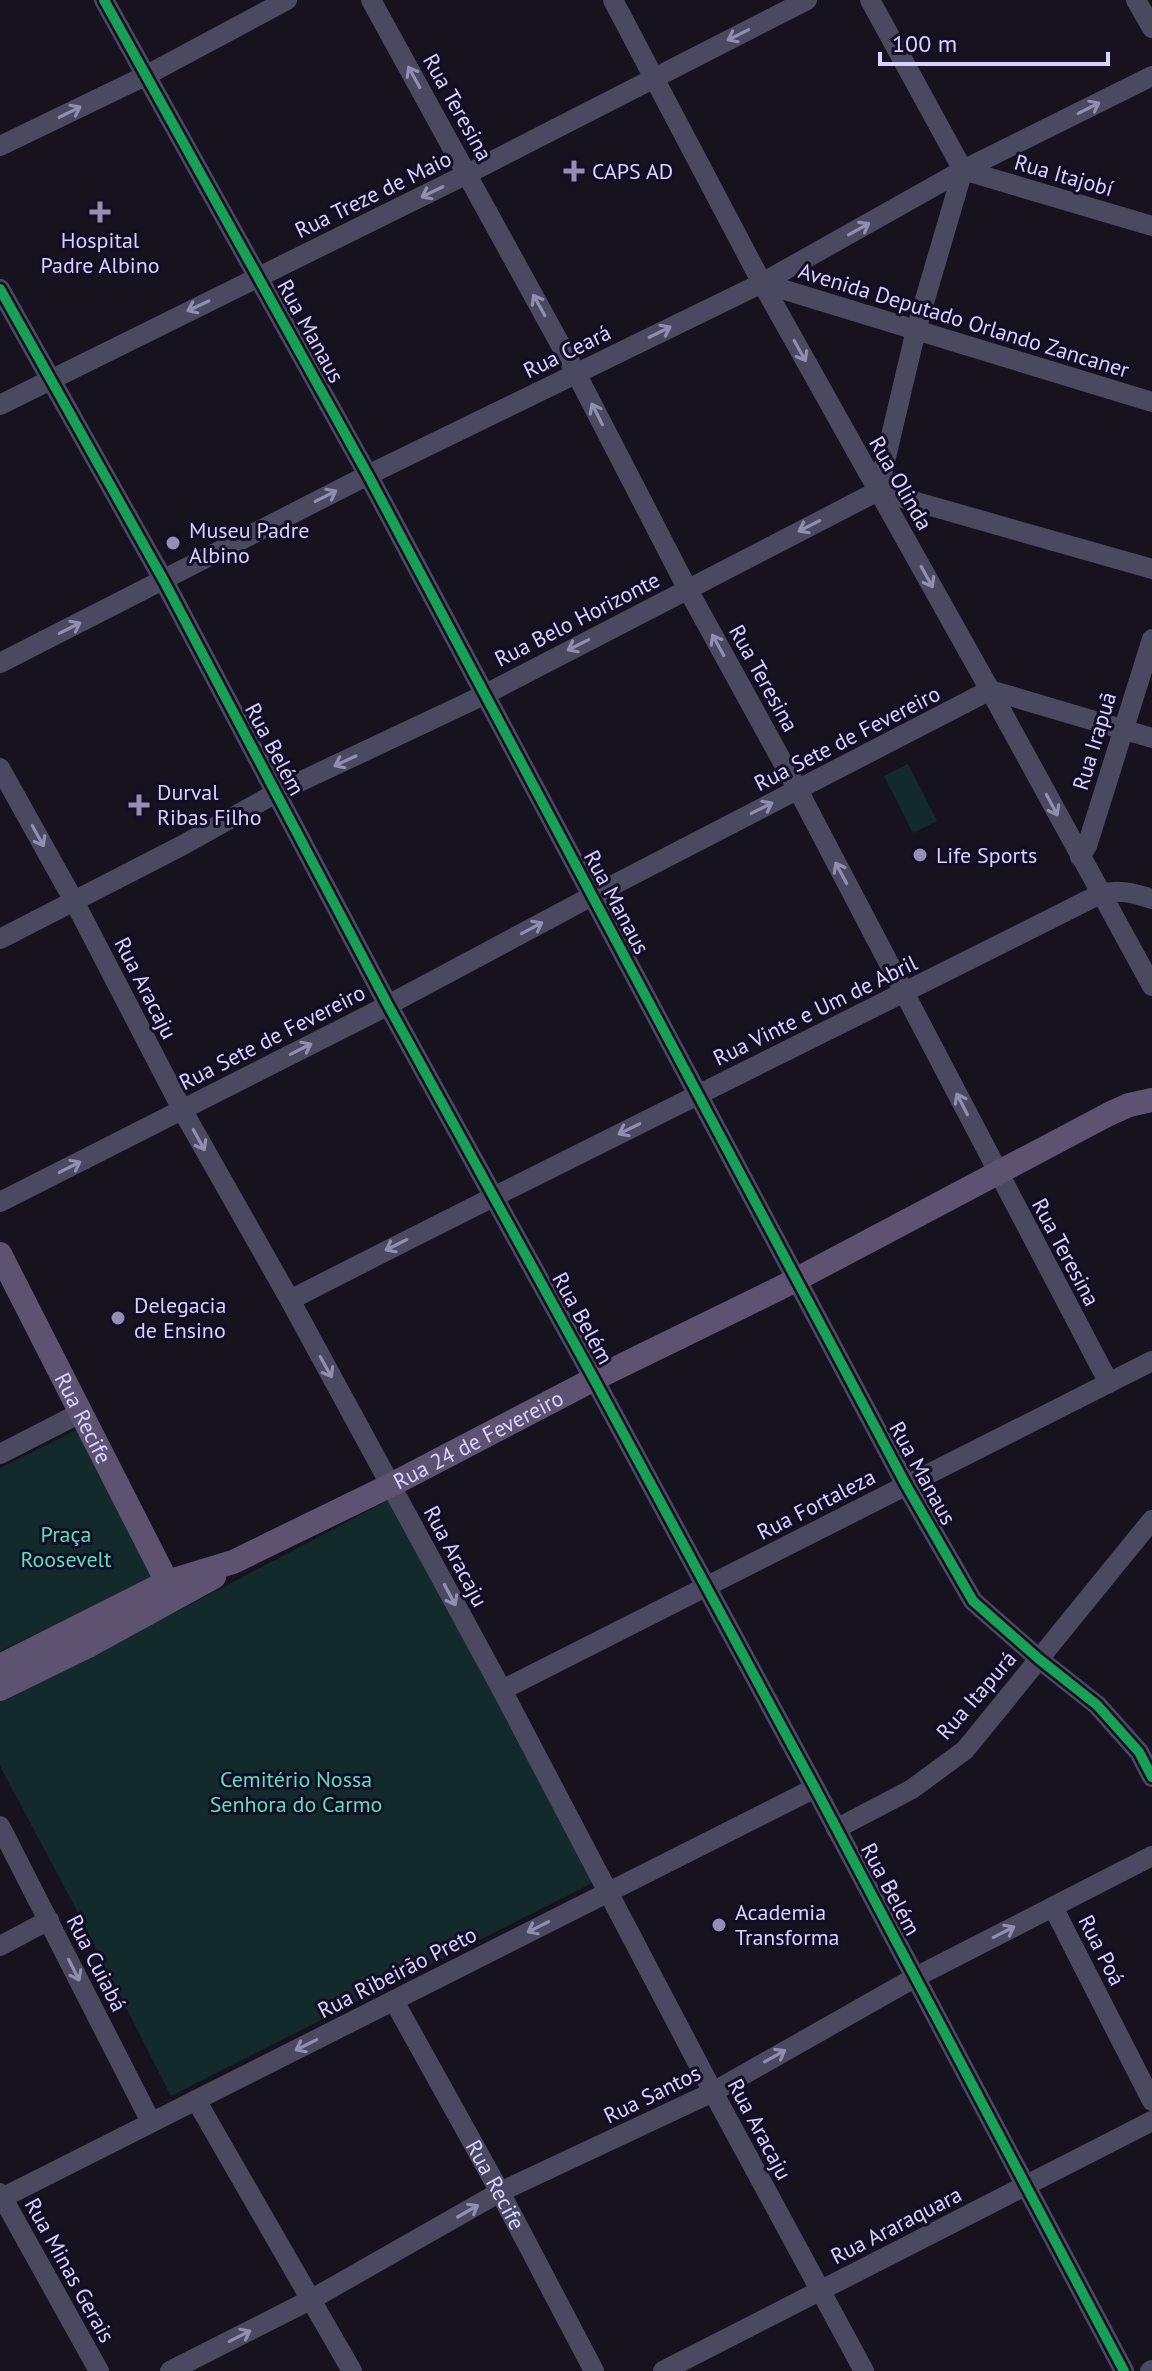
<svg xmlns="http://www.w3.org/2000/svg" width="1152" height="2371" viewBox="0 0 1152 2371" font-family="'PT Sans',sans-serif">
  <rect width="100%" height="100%" fill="#16131f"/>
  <path fill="#122a2c" d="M908,764L937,821L913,833L884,776Z
    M79,1429L157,1577L0,1651V1468Z
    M389,1500L594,1882L171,2096L75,1907L0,1766V1700L180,1610Z"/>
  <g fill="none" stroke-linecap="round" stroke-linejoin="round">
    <g stroke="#4a4960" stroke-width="20">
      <path d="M104,0L368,475L906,1485L973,1601L1039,1659L1097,1705L1139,1752L1152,1777"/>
      <path d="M371,0L576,373L687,588L798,790L1109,1383"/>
      <path d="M613,0L762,283L990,690L1152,986"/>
      <path d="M870,0L963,170"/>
      <path d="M1136,0L1152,28"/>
      <path d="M0,146L145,76L287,0"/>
      <path d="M963,170L1152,226"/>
      <path d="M762,283L1152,402"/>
      <path d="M0,289L164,581L388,1005L594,1379L815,1788L1124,2371"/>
      <path d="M0,405L467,174L807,0"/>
      <path d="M878,491L916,330L963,170"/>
      <path d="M0,663L368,475L762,283L963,170L1152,76"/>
      <path d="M0,768L74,901L184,1113L290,1300L502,1690L713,2092L864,2371"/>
      <path d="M1080,857L1087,846L1152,639"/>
      <path d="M0,939L183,845L276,793L484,695L878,491L1152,569"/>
      <path d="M0,1202L375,1012L592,896L990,690L1152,738"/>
      <path d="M290,1300C559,1162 831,1030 1100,894C1119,889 1134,893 1152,899"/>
      <path d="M0,1454L80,1413"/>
      <path d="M502,1690L1152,1361"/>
      <path d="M0,1826L151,2122"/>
      <path d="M836,1829L912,1789L965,1750L1152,1520"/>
      <path d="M1053,1907L1152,2101"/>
      <path d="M0,1946L49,1920"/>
      <path id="s1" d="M394,2001L500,2192L594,2371"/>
      <path d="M196,2100L352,2371"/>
      <path d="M0,2193L99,2371"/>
      <path d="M0,2199L815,1788"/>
      <path d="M170,2371L312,2299L500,2192L713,2092L914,1978L1152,1856"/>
      <path d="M663,2371L1152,2121"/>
      <path d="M1150,2371L1152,2370"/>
    </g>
    <g stroke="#5e5271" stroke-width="24">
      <path id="s2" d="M0,1254L167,1582L162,1596"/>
      <path d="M88,1646L101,1632L125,1620"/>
      <path id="s3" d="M0,1666L167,1582L233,1562L391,1485L594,1379L784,1286L1109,1114L1129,1105L1152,1100"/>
      <path d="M0,1689L88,1646L214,1577"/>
    </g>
    <g stroke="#130e24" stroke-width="15">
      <path id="cycleway" d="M104,0L368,475L906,1485L973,1601L1039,1659L1097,1705L1139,1752L1152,1777
        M0,289L164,581L388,1005L594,1379L815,1788L1124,2371"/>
    </g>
    <use href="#cycleway" stroke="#1a9f57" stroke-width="10"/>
  </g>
  <defs><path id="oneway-shaft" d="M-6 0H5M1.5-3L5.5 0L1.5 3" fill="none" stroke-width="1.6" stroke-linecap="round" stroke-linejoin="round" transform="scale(2)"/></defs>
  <g stroke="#918eb0">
    <use href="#oneway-shaft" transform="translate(738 35) rotate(153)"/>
    <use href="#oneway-shaft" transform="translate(414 77) rotate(-119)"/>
    <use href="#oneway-shaft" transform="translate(1089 108) rotate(-27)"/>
    <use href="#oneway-shaft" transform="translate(70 112) rotate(-26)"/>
    <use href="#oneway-shaft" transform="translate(432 192) rotate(154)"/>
    <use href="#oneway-shaft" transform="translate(859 229) rotate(-29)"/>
    <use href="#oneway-shaft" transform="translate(539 305) rotate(-119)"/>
    <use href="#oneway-shaft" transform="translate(198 306) rotate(155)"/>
    <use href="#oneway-shaft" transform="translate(660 332) rotate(-26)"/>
    <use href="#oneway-shaft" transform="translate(800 351) rotate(61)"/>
    <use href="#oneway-shaft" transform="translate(597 414) rotate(-117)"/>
    <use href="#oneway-shaft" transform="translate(326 496) rotate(-27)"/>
    <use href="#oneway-shaft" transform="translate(809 526) rotate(153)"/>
    <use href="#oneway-shaft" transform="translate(927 577) rotate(61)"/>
    <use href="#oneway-shaft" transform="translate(70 628) rotate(-27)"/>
    <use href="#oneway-shaft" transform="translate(578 645) rotate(153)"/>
    <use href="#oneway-shaft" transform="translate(718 645) rotate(-119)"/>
    <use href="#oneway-shaft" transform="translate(345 761) rotate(155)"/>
    <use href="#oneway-shaft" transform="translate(1052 805) rotate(62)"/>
    <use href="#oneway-shaft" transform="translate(762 808) rotate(-27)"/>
    <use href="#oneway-shaft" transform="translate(38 836) rotate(61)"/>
    <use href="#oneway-shaft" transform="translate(841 873) rotate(-118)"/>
    <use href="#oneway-shaft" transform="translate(532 928) rotate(-28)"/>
    <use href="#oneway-shaft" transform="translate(301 1049) rotate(-27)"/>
    <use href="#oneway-shaft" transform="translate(962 1104) rotate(-117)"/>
    <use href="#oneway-shaft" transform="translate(629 1129) rotate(154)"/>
    <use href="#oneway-shaft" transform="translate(199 1140) rotate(61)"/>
    <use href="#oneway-shaft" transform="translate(70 1167) rotate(-27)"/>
    <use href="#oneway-shaft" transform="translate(396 1245) rotate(153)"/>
    <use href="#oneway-shaft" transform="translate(326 1367) rotate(61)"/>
    <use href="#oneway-shaft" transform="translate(450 1595) rotate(62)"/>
    <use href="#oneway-shaft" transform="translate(538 1927) rotate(153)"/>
    <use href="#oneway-shaft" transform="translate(1004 1932) rotate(-27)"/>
    <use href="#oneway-shaft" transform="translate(74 1970) rotate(63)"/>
    <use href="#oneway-shaft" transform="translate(306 2045) rotate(153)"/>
    <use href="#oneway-shaft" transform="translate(775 2056) rotate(-29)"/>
    <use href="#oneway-shaft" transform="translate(468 2211) rotate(-30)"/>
    <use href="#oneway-shaft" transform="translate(240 2336) rotate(-27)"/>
  </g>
  <g fill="#948fb1" stroke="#130e24" stroke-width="3">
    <path d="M570 159h8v8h8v8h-8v8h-8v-8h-8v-8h8z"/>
    <path d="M96 200h8v8h8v8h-8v8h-8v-8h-8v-8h8z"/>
    <circle cx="173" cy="543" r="8"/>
    <path d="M135 793h8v8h8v8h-8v8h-8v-8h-8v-8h8z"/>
    <circle cx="920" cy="855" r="8"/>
    <circle cx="118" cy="1318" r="8"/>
    <circle cx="719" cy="1925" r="8"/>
  </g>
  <g text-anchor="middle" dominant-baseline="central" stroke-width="6" stroke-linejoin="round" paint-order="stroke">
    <g font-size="22" fill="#d8d2ff" stroke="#130e24">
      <text transform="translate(458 107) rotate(61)">Rua Teresina</text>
      <text transform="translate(1064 175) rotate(16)">Rua Itajobí</text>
      <text transform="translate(373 194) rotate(-26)">Rua Treze de Maio</text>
      <text transform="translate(964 320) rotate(17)">Avenida Deputado Orlando Zancaner</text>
      <text transform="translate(311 331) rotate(61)">Rua Manaus</text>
      <text transform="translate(567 351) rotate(-26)">Rua Ceará</text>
      <text transform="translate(901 483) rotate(60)">Rua Olinda</text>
      <text transform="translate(577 619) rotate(-27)">Rua Belo Horizonte</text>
      <text transform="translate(764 678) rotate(61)">Rua Teresina</text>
      <text transform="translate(847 738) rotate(-27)">Rua Sete de Fevereiro</text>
      <text transform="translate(1094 741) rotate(-73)">Rua Irapuã</text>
      <text transform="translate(275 749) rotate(62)">Rua Belém</text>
      <text transform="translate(617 902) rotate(62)">Rua Manaus</text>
      <text transform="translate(146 988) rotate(63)">Rua Aracaju</text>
      <text transform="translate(815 1010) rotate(-26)">Rua Vinte e Um de Abril</text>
      <text transform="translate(272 1037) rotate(-27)">Rua Sete de Fevereiro</text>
      <text transform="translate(1066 1252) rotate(62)">Rua Teresina</text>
      <text transform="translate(583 1318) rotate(61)">Rua Belém</text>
      <text stroke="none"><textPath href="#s2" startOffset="184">Rua Recife</textPath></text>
      <text stroke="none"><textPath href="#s3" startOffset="530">Rua 24 de Fevereiro</textPath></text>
      <text transform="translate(923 1473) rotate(61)">Rua Manaus</text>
      <text transform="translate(816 1504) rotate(-27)">Rua Fortaleza</text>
      <text transform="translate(456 1556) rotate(62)">Rua Aracaju</text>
      <text transform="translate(976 1695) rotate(-49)">Rua Itapurá</text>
      <text transform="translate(891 1889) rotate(62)">Rua Belém</text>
      <text transform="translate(1102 1950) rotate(63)">Rua Poá</text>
      <text transform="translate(97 1963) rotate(63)">Rua Cuiabá</text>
      <text transform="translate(397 1972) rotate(-27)">Rua Ribeirão Preto</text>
      <text transform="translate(652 2094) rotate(-26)">Rua Santos</text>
      <text transform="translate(760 2129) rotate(62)">Rua Aracaju</text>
      <text stroke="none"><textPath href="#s1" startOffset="210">Rua Recife</textPath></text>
      <text transform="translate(896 2225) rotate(-27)">Rua Araraquara</text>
      <text transform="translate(70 2270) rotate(61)">Rua Minas Gerais</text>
    </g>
    <g font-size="22" fill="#d8d2ff" stroke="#130e24" text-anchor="start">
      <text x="592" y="171">CAPS AD</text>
      <text x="100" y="240" text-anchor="middle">Hospital<tspan x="100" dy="25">Padre Albino</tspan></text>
      <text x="189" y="530">Museu Padre<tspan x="189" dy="25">Albino</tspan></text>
      <text x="157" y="792">Durval<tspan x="157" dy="25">Ribas Filho</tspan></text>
      <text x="936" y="855">Life Sports</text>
      <text x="134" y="1305">Delegacia<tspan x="134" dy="25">de Ensino</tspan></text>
      <text x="735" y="1912">Academia<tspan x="735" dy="25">Transforma</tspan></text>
    </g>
    <g font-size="22" fill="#5edfc2" stroke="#130e24">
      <text x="66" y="1534">Praça<tspan x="66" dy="25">Roosevelt</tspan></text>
      <text x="296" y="1779">Cemitério Nossa<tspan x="296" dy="25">Senhora do Carmo</tspan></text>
    </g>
  </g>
  <path d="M880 52v12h228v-12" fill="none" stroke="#d8d2ff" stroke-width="4"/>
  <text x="892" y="52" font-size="24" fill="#d8d2ff" stroke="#130e24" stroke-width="6" paint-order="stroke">100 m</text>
</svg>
